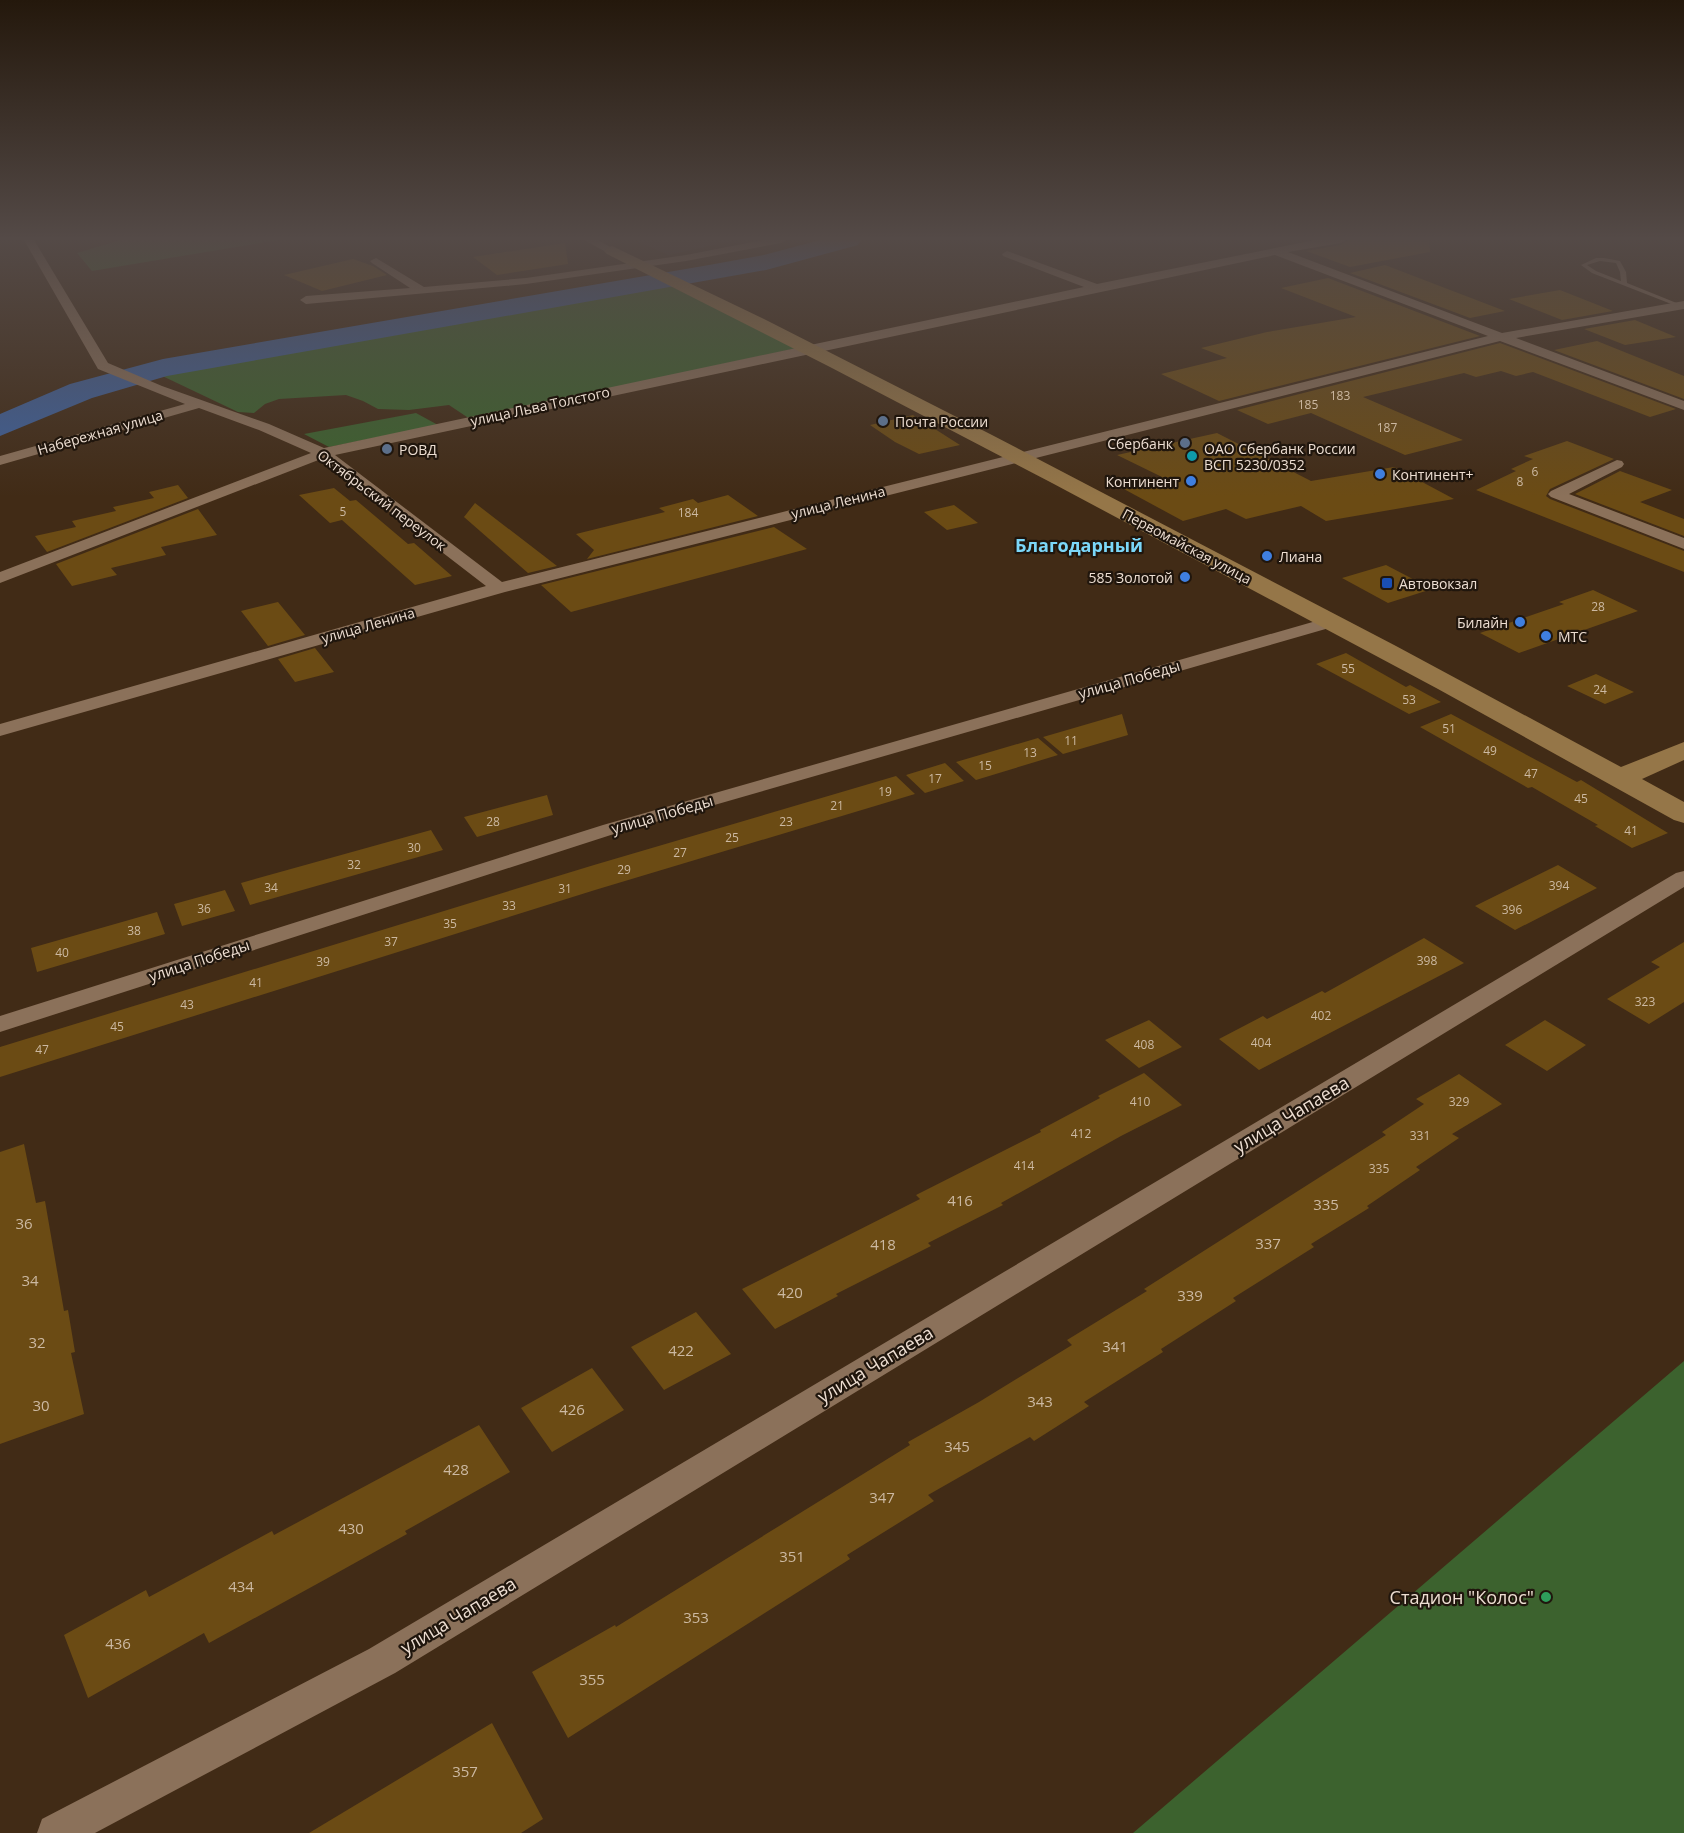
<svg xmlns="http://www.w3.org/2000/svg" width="1684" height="1833" viewBox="0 0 1684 1833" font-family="'Open Sans',sans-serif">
  <rect width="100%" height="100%" fill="#412b16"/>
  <path fill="#46332c" d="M634,240H736L669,255Z"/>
  <path fill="#3c622e" d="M120,240H278L92,271L77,253Z
    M664,283L802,347L470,419L449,405L409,410L378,409L363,401L346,395L279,399L265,404L254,413L238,412L156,373Z
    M416,413L438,425L329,447L304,434Z
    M1684,1361V1833H1133Z"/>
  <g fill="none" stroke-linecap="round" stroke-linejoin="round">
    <path fill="#3e609a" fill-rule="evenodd" d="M820,240H861L858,245L766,270L167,376L92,398L0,436V414L70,384L163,359L709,265L764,255Z"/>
  </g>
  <path fill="#6b4b14" d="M1348,240H1429L1430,252L1350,267L1306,251L1341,245Z
    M565,243L568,264L497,275L473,257Z
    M353,259L373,266L387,275L322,291L284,275Z
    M1385,265L1505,311L1470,318L1350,273Z
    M1328,278L1480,336L1219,401L1161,374L1227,358L1201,348L1267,332L1356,317L1281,288Z
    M1560,290L1613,311L1562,320L1509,299Z
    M1635,320L1676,337L1625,345L1584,329Z
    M1597,341L1684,376V399L1554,350Z
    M1500,343L1676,409L1650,417L1533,372L1516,376L1501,371L1476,377L1464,373L1363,397L1463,440L1405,455L1311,413L1268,424L1237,410Z
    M913,415L960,445L919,454L895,442L870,425Z
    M1217,433L1311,481L1394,467L1454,499L1326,521L1301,506L1246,519L1226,509L1183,521L1122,488L1162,477L1117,455Z
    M1567,441L1614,459L1550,489L1546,496L1550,499L1684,551V572L1476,490L1516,471L1511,469L1533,459L1524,456Z
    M1620,471L1672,490L1640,502L1684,519V536L1575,494Z
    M178,485L188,498L47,552L35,536L76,527L72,521L116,511L113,507L154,498L149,492Z
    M334,488L350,501L356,500L408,544L414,543L452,576L415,585L342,520L330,523L299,495Z
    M728,495L758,516L587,559L594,550L576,534L665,512L659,508L693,499L698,503Z
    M475,503L557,566L528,573L464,517Z
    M954,505L978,523L947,530L924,512Z
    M198,509L217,535L161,547L166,555L111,568L117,575L72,586L56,564Z
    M774,527L807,549L571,612L541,585Z
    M1386,565L1432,589L1388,603L1342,578Z
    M1593,590L1638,611L1519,653L1480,633L1564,604L1559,602Z
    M278,602L305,635L268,646L241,611Z
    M315,648L334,672L295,682L278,659Z
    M1346,653L1406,687L1410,685L1441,702L1409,714L1316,664Z
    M1596,674L1634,692L1605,704L1567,686Z
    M1122,714L1128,735L1063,754L1043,737Z
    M1451,714L1577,782L1581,780L1668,833L1632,848L1595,826L1598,825L1532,787L1528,788L1420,727Z
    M1038,738L1058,755L976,780L956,762Z
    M945,763L964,781L925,793L906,775Z
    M896,776L915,794L595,890L0,1077V1047L594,865Z
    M547,795L553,815L477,837L464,817Z
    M431,830L443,850L250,905L241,883Z
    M1558,865L1597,888L1515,930L1475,906Z
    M225,890L235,911L182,926L174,904Z
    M157,912L165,934L37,972L31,948Z
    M1424,938L1464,963L1259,1070L1219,1039L1263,1016L1267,1019L1322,991L1325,993Z
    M1684,942V1002L1649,1024L1607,999L1660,967L1651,962Z
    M1149,1020L1182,1047L1139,1068L1105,1040Z
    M1545,1020L1586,1045L1547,1071L1505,1045Z
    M1144,1073L1182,1105L1121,1136L1001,1203L1003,1205L928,1243L931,1246L836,1294L838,1296L775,1329L742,1289L920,1199L916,1195L1041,1132L1040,1130L1100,1098L1098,1096Z
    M1459,1074L1502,1104L1452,1134L1459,1138L1416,1167L1420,1170L1367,1206L1369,1208L1311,1244L1314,1247L1233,1298L1236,1301L1161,1349L1163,1352L1084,1402L1089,1406L1034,1441L1030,1437L928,1495L934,1501L847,1555L850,1559L568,1738L532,1672L615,1625L616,1627L910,1445L908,1442L979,1402L1072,1345L1067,1340L1147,1291L1144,1289L1386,1135L1382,1132L1424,1104L1416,1099Z
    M24,1144L36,1203L45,1201L64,1311L68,1310L75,1352L71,1353L84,1414L0,1444V1152Z
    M696,1312L731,1354L664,1390L631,1347Z
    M592,1368L624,1410L552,1452L521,1408Z
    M479,1425L510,1472L405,1531L407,1534L326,1579L209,1643L204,1633L88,1698L64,1635L146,1590L149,1597L272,1531L274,1535Z
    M492,1723L543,1819L521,1833H309Z"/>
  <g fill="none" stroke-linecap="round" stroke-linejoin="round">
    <path fill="#8b715a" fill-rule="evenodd" d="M1596,258H1604L1620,261L1626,272L1627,283L1684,306L1679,307L1592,273L1581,265ZM1600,261L1616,263L1620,272L1621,281L1596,271L1587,265Z"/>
    <path fill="#8b715a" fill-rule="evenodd" d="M24,240H34L108,363L162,386L269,424L324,448L1084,287L1003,256L1002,254L1007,251L1097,284L1315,240H1346L1341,243L1288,252L1502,333L1684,301V309L1516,338L1684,401V410L1500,341L505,592L0,736V724L486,586L321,459L0,583V572L311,453L259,430L199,408L0,465V456L185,404L98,369ZM1275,255L1488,336L502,582L335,455Z
      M584,240H598L617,251L612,254L608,253Z
      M763,240H786L781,243L686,261L526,284L306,304L300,300L306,296L410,288L372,263L370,261L376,258L424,287L526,278L686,255Z
      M1617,460L1622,461L1624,464L1622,467L1569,494L1684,538V549L1551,497L1548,494L1551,491Z
      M1330,617L1336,618L1339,622L1336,626L617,833L0,1032V1016L603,825Z
      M1684,871V887L395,1673L95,1833H37L42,1819L369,1649L1676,873Z"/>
    <path fill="#957648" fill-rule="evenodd" d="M612,246L768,321L992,435L1396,646L1621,767L1684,742V760L1642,779L1684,802V823L1674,820L1438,689L1052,483L830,367L607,254L604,251L607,248Z"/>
  </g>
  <linearGradient id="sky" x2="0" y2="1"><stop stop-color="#24180c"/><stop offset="0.48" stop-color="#544a47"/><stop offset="1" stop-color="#544a47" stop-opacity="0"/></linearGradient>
  <rect width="1684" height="497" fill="url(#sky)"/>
  <g fill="#5c6f8a" stroke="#20160d" stroke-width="2">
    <circle cx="883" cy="421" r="6"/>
    <circle cx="1185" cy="443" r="6"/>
    <circle cx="387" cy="449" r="6"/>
  </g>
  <circle fill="#0f9aa8" stroke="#20160d" stroke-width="2" cx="1192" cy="456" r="6"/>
  <g fill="#3f7fe0" stroke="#20160d" stroke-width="2">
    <circle cx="1380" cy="474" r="6"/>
    <circle cx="1191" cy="481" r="6"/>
    <circle cx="1267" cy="556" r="6"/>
    <circle cx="1185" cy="577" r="6"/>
    <circle cx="1520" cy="622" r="6"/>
    <circle cx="1546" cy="636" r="6"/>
  </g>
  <rect fill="#1a4fb4" stroke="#20160d" stroke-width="2" x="1381" y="577" width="12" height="12" rx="3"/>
  <circle fill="#2e9e5b" stroke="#20160d" stroke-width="2" cx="1546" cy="1597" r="6"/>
  <g text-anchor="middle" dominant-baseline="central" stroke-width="4.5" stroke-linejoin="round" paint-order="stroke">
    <g font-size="12" fill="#ccb9a2">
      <text x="1340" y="395">183</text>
      <text x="1308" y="404">185</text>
      <text x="1387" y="427">187</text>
      <text x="1535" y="471">6</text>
      <text x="1520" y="481">8</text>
      <text x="343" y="511">5</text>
      <text x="688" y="512">184</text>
      <text x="1598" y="606">28</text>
      <text x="1348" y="668">55</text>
      <text x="1600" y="689">24</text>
      <text x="1409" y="699">53</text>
      <text x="1449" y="728">51</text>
      <text x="1071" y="740">11</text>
      <text x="1490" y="750">49</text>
      <text x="1030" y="752">13</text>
      <text x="985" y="765">15</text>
      <text x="1531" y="773">47</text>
      <text x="935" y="778">17</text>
      <text x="885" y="791">19</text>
      <text x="1581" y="798">45</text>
      <text x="837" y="805">21</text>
      <text x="493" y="821">28</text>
      <text x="786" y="821">23</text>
      <text x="1631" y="830">41</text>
      <text x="732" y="837">25</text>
      <text x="414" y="847">30</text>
      <text x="680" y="852">27</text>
      <text x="354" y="864">32</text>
      <text x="624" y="869">29</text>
      <text x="1559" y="885">394</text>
      <text x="271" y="887">34</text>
      <text x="565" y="888">31</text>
      <text x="509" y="905">33</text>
      <text x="204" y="908">36</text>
      <text x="1512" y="909">396</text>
      <text x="450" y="923">35</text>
      <text x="134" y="930">38</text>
      <text x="391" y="941">37</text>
      <text x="62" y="952">40</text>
      <text x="1427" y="960">398</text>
      <text x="323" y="961">39</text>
      <text x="256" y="982">41</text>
      <text x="1645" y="1001">323</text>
      <text x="187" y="1004">43</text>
      <text x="1321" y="1015">402</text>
      <text x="117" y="1026">45</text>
      <text x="1261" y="1042">404</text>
      <text x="1144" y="1044">408</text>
      <text x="42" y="1049">47</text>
      <text x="1140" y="1101">410</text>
      <text x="1459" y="1101">329</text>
      <text x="1081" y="1133">412</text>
      <text x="1420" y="1135">331</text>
      <text x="1024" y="1165">414</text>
      <text x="1379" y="1168">335</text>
    </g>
    <g font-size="14" fill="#edded2" stroke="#20160d">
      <text transform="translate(540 406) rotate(-12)">улица Льва Толстого</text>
      <text transform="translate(100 432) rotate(-16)">Набережная улица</text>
      <text transform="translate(382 500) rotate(37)">Октябрьский переулок</text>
      <text transform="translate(838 502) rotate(-14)">улица Ленина</text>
      <text transform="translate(1187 546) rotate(28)">Первомайская улица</text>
      <text transform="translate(368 625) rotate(-16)">улица Ленина</text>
    </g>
    <g font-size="14" fill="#edded2" stroke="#20160d" text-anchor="start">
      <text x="895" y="421">Почта России</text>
      <text x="1173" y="443" text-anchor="end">Сбербанк</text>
      <text x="1204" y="448">ОАО Сбербанк России<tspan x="1204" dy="16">ВСП 5230/0352</tspan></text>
      <text x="399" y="449">РОВД</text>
      <text x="1392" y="474">Континент+</text>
      <text x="1179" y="481" text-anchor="end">Континент</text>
      <text x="1279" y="556">Лиана</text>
      <text x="1173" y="577" text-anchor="end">585 Золотой</text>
      <text x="1399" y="583">Автовокзал</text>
      <text x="1508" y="622" text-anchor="end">Билайн</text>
      <text x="1558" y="636">МТС</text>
    </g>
    <g font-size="15" fill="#edded2" stroke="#20160d">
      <text transform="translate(1129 679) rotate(-16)">улица Победы</text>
      <text transform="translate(662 814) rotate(-16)">улица Победы</text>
      <text transform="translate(199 960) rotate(-18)">улица Победы</text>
    </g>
    <g font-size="15" fill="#ccb9a2">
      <text x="960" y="1200">416</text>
      <text x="1326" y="1204">335</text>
      <text x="24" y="1223">36</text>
      <text x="1268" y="1243">337</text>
      <text x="883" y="1244">418</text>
      <text x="30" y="1280">34</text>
      <text x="790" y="1292">420</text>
      <text x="1190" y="1295">339</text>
      <text x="37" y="1342">32</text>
      <text x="1115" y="1346">341</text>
      <text x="681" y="1350">422</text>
      <text x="1040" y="1401">343</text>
      <text x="41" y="1405">30</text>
      <text x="572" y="1409">426</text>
      <text x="957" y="1446">345</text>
      <text x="456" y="1469">428</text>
      <text x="882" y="1497">347</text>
      <text x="351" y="1528">430</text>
      <text x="792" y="1556">351</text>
      <text x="241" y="1586">434</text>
      <text x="696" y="1617">353</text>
      <text x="118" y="1643">436</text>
      <text x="592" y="1679">355</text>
      <text x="465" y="1771">357</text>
    </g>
    <g font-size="18" font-weight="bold" fill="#7bd7f9" stroke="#20160d">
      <text x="1079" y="545">Благодарный</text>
    </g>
    <g font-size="18" fill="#edded2" stroke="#20160d">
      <text transform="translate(1291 1114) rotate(-31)">улица Чапаева</text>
      <text transform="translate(875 1364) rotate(-31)">улица Чапаева</text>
      <text transform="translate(458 1615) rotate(-31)">улица Чапаева</text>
    </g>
    <g font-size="18" fill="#edded2" stroke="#20160d" text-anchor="end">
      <text x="1534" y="1597">Стадион "Колос"</text>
    </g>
  </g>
</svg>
